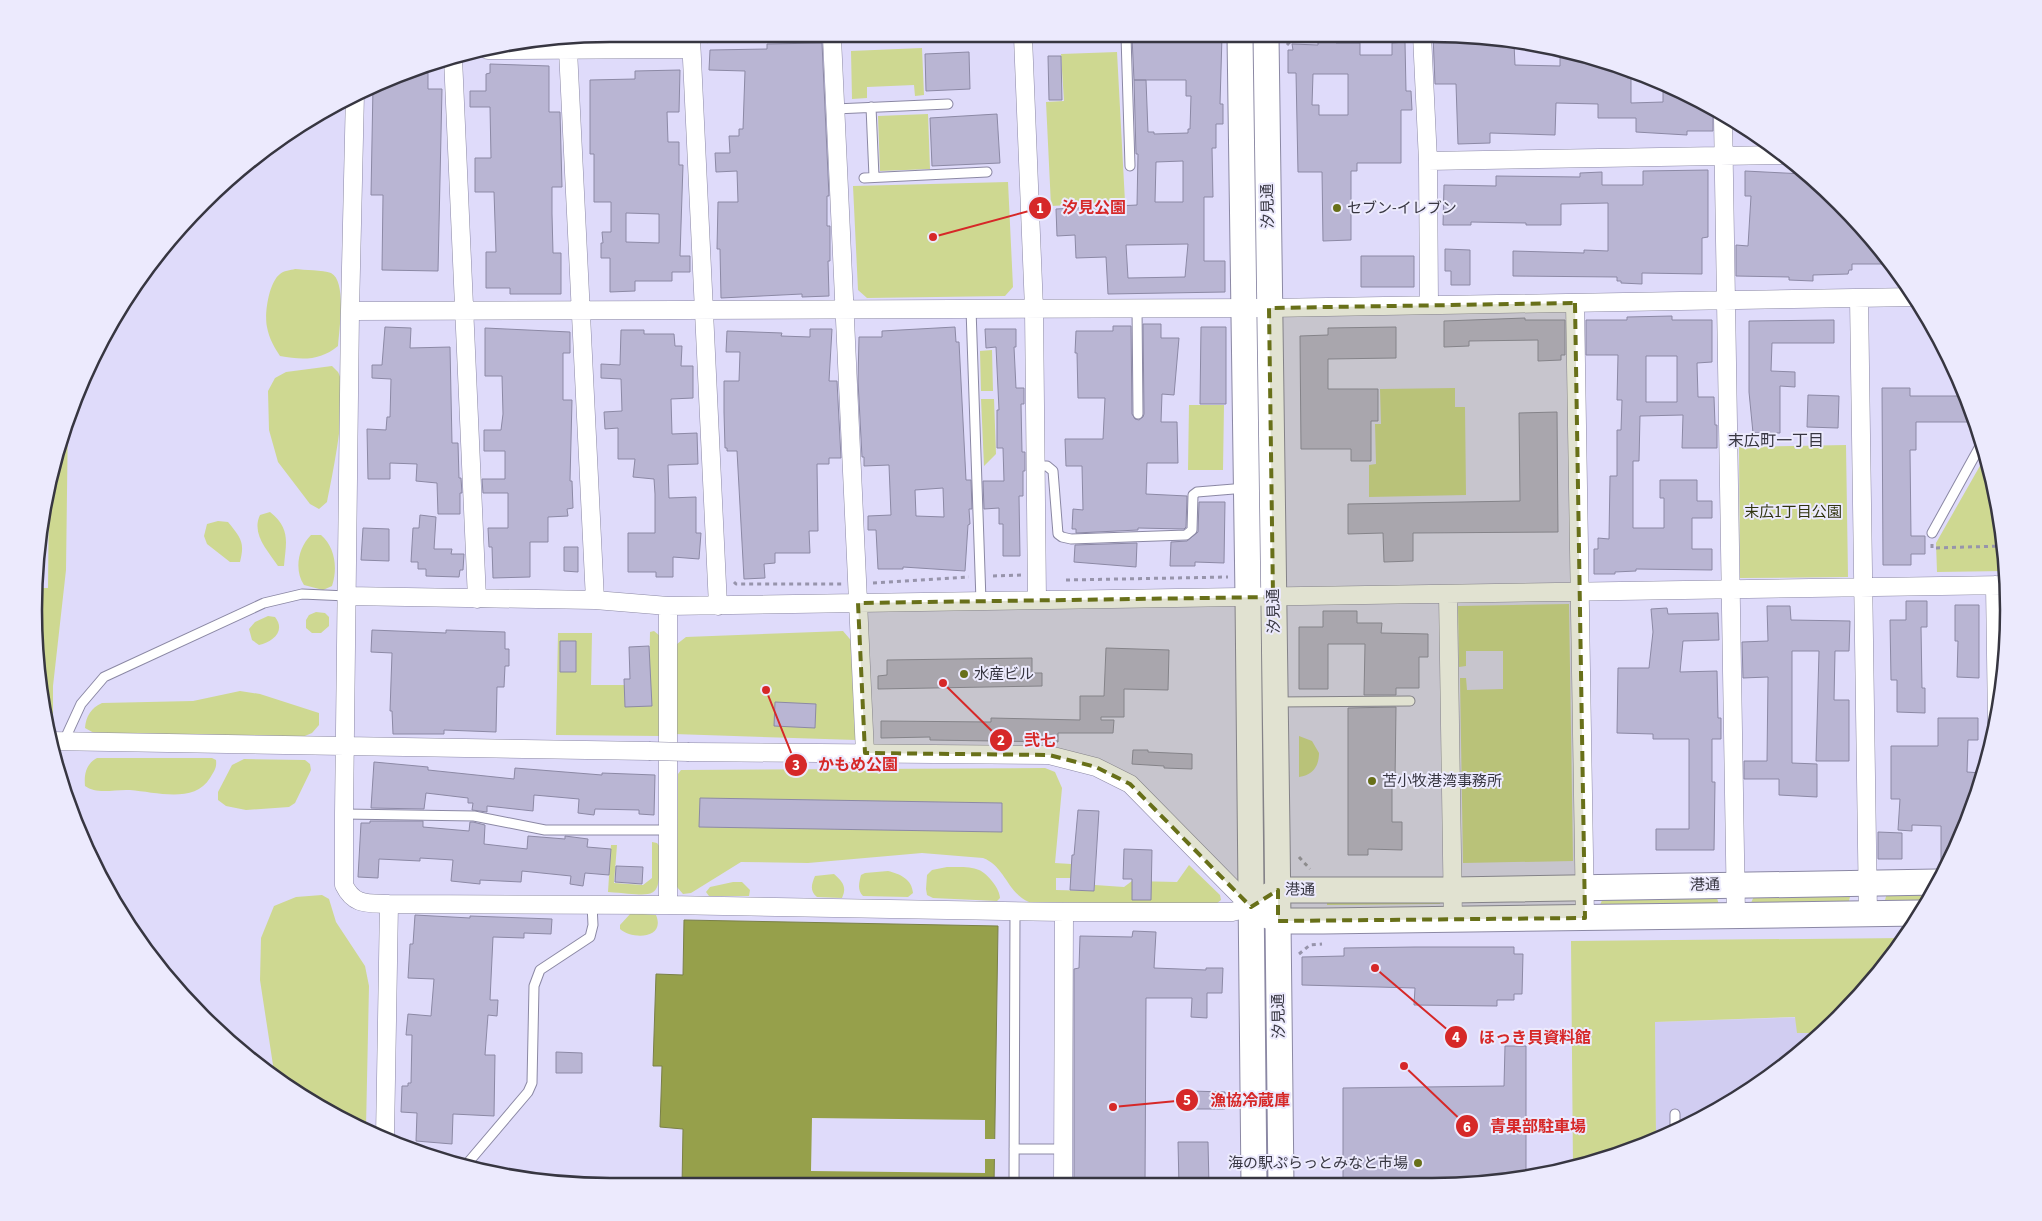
<svg xmlns="http://www.w3.org/2000/svg" width="2042" height="1221" viewBox="0 0 2042 1221" font-family="'Source Sans 3','Noto Sans JP',sans-serif">
  <rect width="100%" height="100%" fill="#dfdbfa"/>
  <path fill="#d1cdf1" d="M1837,1016L1812,1044L1720,1110L1656,1136L1655,1022Z"/>
  <path fill="#ced891" d="M922,48L924,95L915,96L914,85L867,87V98L852,99L851,51Z
    M1117,52L1125,202L1051,206L1046,102L1064,101L1061,54Z
    M928,114L930,169L880,171L878,116Z
    M1008,182L1013,287L1005,296L867,298L858,290L853,186Z
    M295,269C304,270 323,270 331,273C347,281 339,330 338,346C320,361 302,360 280,356C274,347 269,338 267,327C264,314 269,282 280,274C283,271 291,270 295,269Z
    M992,350L993,391H981L980,351Z
    M332,366C334,368 336,370 338,372C350,392 332,477 327,502L319,509L310,504L278,462L269,430L268,391L275,378L286,372Z
    M1455,388V407H1465L1466,495L1369,497V465L1376,464L1375,424H1381L1380,389Z
    M981,399H994L996,454L984,466Z
    M1189,405H1224L1223,470H1188Z
    M68,416L66,570L53,686V713L51,723L46,727L34,611L35,588H48L49,489L64,425Z
    M1846,445L1848,577L1740,578L1739,447Z
    M1985,457L1997,498L2004,571L1937,572L1936,543Z
    M270,512C291,529 286,542 284,566H278C268,551 251,534 260,515Z
    M218,521L228,522C241,538 245,542 240,562H230L207,544L204,536L207,524Z
    M311,535H321C335,547 338,568 332,586L323,590L304,585C294,570 298,548 311,535Z
    M1569,604L1573,861L1463,863L1460,678H1466L1467,690L1503,689V651H1466V666L1459,667L1458,606Z
    M316,612L325,613L329,617V626L321,633H312L306,628V620L309,615Z
    M268,616L275,617C286,631 273,642 259,645L252,640L249,629L255,622Z
    M654,631L660,636V736L556,735L558,633H592L591,685H649L650,632Z
    M843,631L855,645L856,740L674,734L677,644L686,637Z
    M240,691L260,694L319,713V725L312,733L300,738L94,733L85,728C86,716 91,708 102,703L193,701Z
    M1259,720H1266L1267,838H1261Z
    M1299,736L1312,741L1319,753C1319,766 1313,775 1299,777Z
    M97,758H212L216,760C217,768 214,771 210,778C194,804 156,792 130,790C115,789 97,795 85,786C84,774 86,764 97,758Z
    M244,759L305,760L310,764L311,770L295,803L289,807L246,810L226,806L218,800V792L232,765Z
    M1045,768L1055,772L1062,788L1055,863L1071,864V878H1056V890L1094,891L1095,885L1124,887L1132,881L1177,882L1189,865L1220,895L1221,900L1216,904L1029,902C1008,894 1005,866 983,858L922,853L808,863L741,862L691,893L683,894L677,887L678,774L681,770Z
    M652,842L657,843L660,847C659,902 662,896 608,892L611,845H617L614,883L643,885L652,878Z
    M947,867C956,867 971,866 979,870C988,874 1000,889 1000,898L997,901L933,898L927,895L926,889L927,875L932,870Z
    M888,871C900,874 912,879 913,893L908,897L863,896C857,890 859,883 861,875L865,873Z
    M834,874C843,882 847,887 842,898L817,897C809,891 812,883 815,876Z
    M733,882H742L750,890L749,896H709L706,892L710,887Z
    M1932,892L1925,904L1887,903L1885,900L1887,893Z
    M1847,894L1850,897L1848,904L1754,906L1751,903L1754,896Z
    M322,895L329,899L336,922L365,966L369,986L366,1128L290,1090L275,1078L260,980L261,938L274,906L296,897Z
    M1603,898H1717L1719,905H1600Z
    M1440,899V904L1327,905V900Z
    M631,913L656,915C666,939 632,940 620,929V925Z
    M1905,938L1822,1033H1797L1795,1017L1655,1022L1656,1136L1581,1168L1573,1169L1571,941Z
    M1262,974H1269L1271,1186H1264Z"/>
  <path fill="#96a04b" stroke="#7a8048" d="M684,920L998,926L994,1186H682L683,1129L660,1127L662,1066H653L656,974L683,975Z"/>
  <path fill="#dfdbfa" d="M812,1118L985,1120V1139H997V1159H985V1173L811,1171Z"/>
  <path fill="#b9b5d3" stroke="#8c89a5" fill-rule="evenodd" d="M1433,35H1470L1514,44L1515,65L1560,66V56H1564V54L1617,64L1627,69V78H1631V103L1663,102V87L1713,112V131H1687V135L1636,132V118H1598V104L1556,103L1555,135L1490,133V143L1458,144L1456,84H1435Z
    M1147,36V41H1182V36H1222L1220,104H1223V124H1216V148H1212L1213,197H1204V261H1225V292L1108,294L1106,257L1076,258L1075,235L1057,236L1056,209L1137,205L1138,154H1136L1134,80H1146L1148,132H1154V134L1188,133V129H1190L1191,96H1186V80H1134L1132,37ZM1183,161V202H1155L1156,162ZM1188,244L1185,277L1128,278L1126,245Z
    M1318,39H1336V43H1360V55H1392V43L1405,42L1406,91H1411L1412,110H1401V163H1357V171H1351V240L1323,241L1322,172H1298L1296,73H1288V50H1293L1292,44L1318,45ZM1313,74H1348V115H1319V105H1312Z
    M822,43L829,196H827V226H830V261H828L829,296L802,297V294L721,298L720,249H717L718,202H738L737,171L716,172L715,153H730L729,136H739V129H743L745,71L709,70L710,50L767,49V44Z
    M969,52L970,89L926,91L925,54Z
    M1048,56H1061L1062,100H1049Z
    M490,64L549,66V112H560L562,187H552V214L553,253H561V294H510V288H486V252H496L494,192H475V158H491L490,107H470V91H486V74L490,73Z
    M423,65V73H428V89H442L438,271L382,270L383,195H371L373,86Z
    M680,70L679,112H667L668,142H679V165H683L680,256H690V272H672V281H635V291L610,292V258H601V243H603L602,232H611V202H594V154H590V80L635,79V71ZM626,213L659,214V243L626,242Z
    M997,114L1000,163L932,166L930,118Z
    M1708,170V237L1702,238V274L1642,273V284L1621,283V281H1617V277L1513,276V251L1584,253V250L1608,251V203L1561,204V225H1526V223L1471,222V225H1443L1444,185L1496,186V176L1580,177V173L1602,172V185H1643V171Z
    M1745,171L1804,174L1840,203L1889,264H1852V270H1849L1848,274L1813,275V281L1789,280V277L1736,276V245L1748,246L1751,196H1745Z
    M1445,249L1470,250V285H1451V271H1445Z
    M1361,256H1414V287H1361Z
    M1672,316V320H1712V362L1697,363L1698,397H1714L1715,425H1717V448H1682L1683,415L1640,416L1639,461H1633V528H1664V498H1660V480H1697V501H1712V518H1692V549H1712V570L1636,569V571L1615,572V574H1594V549H1598V538L1609,539L1610,476H1617V430H1621L1622,400H1617L1618,355H1586V320H1627V317ZM1646,356H1677V402H1646Z
    M1525,318V320H1565V355H1561V360L1538,361V340L1469,341V346L1444,347V321Z
    M1834,320V343H1772L1771,371L1795,372V387L1780,386V433H1753L1749,392V321Z
    M1143,324H1161V338H1179L1174,395L1162,394L1161,422H1177L1178,463H1147L1146,494L1187,496L1186,527L1184,529L1138,528V530L1076,533V529H1072L1073,509L1083,510L1082,466H1066L1065,439H1103L1105,398H1078L1077,353H1075L1076,331H1113V326H1131L1132,414L1135,419L1139,420L1143,417L1144,414Z
    M385,327L411,328L410,348L450,347L452,443H458L459,478H461L462,493H460V514H438L437,483L416,481L417,464L390,463V479H368L367,429L386,430L387,417H390L391,379L372,378V365H382Z
    M955,327L956,342H959L966,480H971L972,509H969L970,524L968,525L965,571L903,567V569H878L876,530H868V516L891,515L889,465L864,466V457H862L858,381L859,337H882V331ZM943,488L944,517L916,516L915,490Z
    M1201,327H1226V404H1200Z
    M1396,327V358L1328,359V389H1378V421H1371V461H1351V449H1301L1300,336L1328,335V328Z
    M485,328L570,332V353H563V400H572L570,481H572L573,508L567,509L568,516L548,517V542H530V577L493,578L492,547H489L488,528H508V493H483L482,479H505V451H484V430H501L503,414L502,376H485Z
    M810,329H832L829,381H837L841,458H829V464H817L818,531H809L810,553H775V563L764,564L765,578L744,579L737,451H727V448H725L724,412V381H739L740,352H726L727,331L782,333L781,336L810,337Z
    M985,329H1016V347H1014L1016,388H1024V404H1021L1022,452H1025V471H1023V496H1019L1020,556H1003V524H999V508L984,509L983,481H1004L1003,448H997V410H999L996,347L986,348Z
    M621,330H644V334H674L675,346H682L681,366H693V398L671,399L672,434L697,433L698,464L668,465L669,498L696,497V533H701L699,559L673,557V577H656V572H628V533H655V494L654,479L633,477L635,459H618V428L605,429L604,412L622,411L621,379L601,378V364L620,365Z
    M1882,388H1910V396H1966L1974,422H1916V450H1910L1911,536H1925V554H1911V565H1883Z
    M1808,395L1839,396L1838,428L1807,427Z
    M1557,412L1558,532L1413,533V561L1384,562L1383,533L1348,534V504L1520,501L1519,413Z
    M1199,502H1225L1224,563L1195,562V566H1170L1171,542L1187,541L1198,532Z
    M420,515L436,517L434,549H452L451,554H464L463,570H460L459,577L426,576V569H418V562H411L413,528H419Z
    M363,528L389,529V561L361,560Z
    M1137,543L1136,567L1074,562L1075,545Z
    M564,547H578V572L564,571Z
    M1906,601H1927V627H1921L1922,688H1925V713L1897,712V680H1891L1890,620H1906Z
    M1955,605H1979V678L1957,677L1958,641H1955Z
    M1767,606H1790L1791,620L1850,621L1849,651H1835L1834,700H1849V761H1816L1819,651H1792V763L1817,764V797L1779,795V779H1744V761H1767L1768,677L1743,678L1742,642L1768,641Z
    M1667,608L1668,614L1718,613L1719,640L1683,641L1680,672L1717,671L1718,718H1721V739H1712V782H1715L1714,850H1656V829H1689V739H1653V734L1617,733L1618,668H1649L1653,632L1651,609Z
    M1323,611H1357V623H1382L1381,633L1428,634V657H1419V688H1396V695H1364L1365,644H1328V689H1299V627H1323Z
    M372,630L446,633V630L505,632V649H509V666H505L504,687H497L496,732L444,730V734H393L392,711H390L392,653L371,652Z
    M560,641H576V672H560Z
    M649,646L652,706L625,707L624,679H630L629,647Z
    M1106,648L1169,650L1168,690L1124,689V717H1101V720H1114L1113,733H1058V742L930,740V737L881,738V721L991,722V718L1080,720V696H1104Z
    M1032,658V673H1042V686L878,689V676L887,675V660Z
    M775,702L816,704L815,728L774,726Z
    M1396,707L1395,782H1392V822H1402V850L1368,849V855H1348V708Z
    M1938,718H1978V740H1968L1967,772L1982,773L1964,831L1944,869H1941V826L1912,825V831L1898,830L1900,799H1891V746H1938Z
    M1133,750H1148V752L1192,754V769L1164,768V766L1132,764Z
    M374,762L428,767V770L514,779L515,768L602,775V773L655,775L654,815L639,814V810L595,809L594,815L578,813L579,799L534,795L533,811L487,806V812L472,810L473,803H468V798L426,793L424,809L371,808Z
    M700,798L1002,803V832L699,827Z
    M1078,810L1099,811L1094,891L1070,890L1072,855H1074Z
    M370,821H423V827L469,831L470,822H473L485,825L484,844L527,849L528,836L565,839V836L588,839L587,847L611,849L609,875L585,873L583,886L570,884L571,876L522,871L521,882L480,880V884L451,881L453,860L420,858V861L379,859L378,878L358,877L361,823H370Z
    M1878,832L1902,833V859H1878Z
    M1124,849L1152,850L1151,900H1132V879H1123Z
    M616,866L643,867L642,884L615,882Z
    M415,915L470,918V916L552,919L551,934L524,933V938L493,937L490,1000H498L497,1016L488,1015L485,1055H495L494,1116L453,1114L452,1144L416,1141L417,1113L401,1112L402,1086H408V1083H411L412,1035H406L408,1014L431,1016L434,979L408,978L410,944H413Z
    M1133,931L1156,932L1154,968L1206,970V968H1223L1222,993H1207V1018L1191,1017L1192,998H1146L1145,1186H1074V969L1079,968L1080,936L1132,937Z
    M1415,947H1514V954H1523L1522,994H1514V1000H1497V1006L1414,1005L1415,988L1302,985V957L1344,956V948Z
    M1505,1046H1526V1177L1470,1186H1343V1088L1504,1086Z
    M556,1052L582,1053V1073H556Z
    M1191,1091L1225,1092V1109H1190Z
    M1178,1142H1208L1209,1186H1179Z"/>
  <g fill="none" stroke-linecap="round" stroke-linejoin="round">
    <g stroke="#8b88a4" stroke-width="11">
      <path id="lane" d="M1126,36L1130,166
        M871,107L874,177
        M835,109L948,104
        M864,178L987,172
        M1137,308L1138,414
        M971,309L981,601
        M1036,466H1047L1053,471L1058,534L1062,537L1071,539L1186,535L1192,530L1193,495L1197,492L1246,488
        M1932,533L1979,448L1981,446
        M1276,702L1410,701
        M64,741L81,704L104,677L264,603L302,594L347,596
        M344,814L474,816L545,830H668
        M1675,1114V1129
        M1014,1149H1063
        M466,1165L528,1092L532,1083L534,986L540,970L590,937L593,925L592,905
        M1014,1186L1015,911"/>
    </g>
    <g stroke="#8b88a4" stroke-width="19">
      <path id="street" d="M1422,35L1428,161L1429,305
        M1023,37L1034,309L1037,600
        M691,38L718,606
        M832,38L865,753
        M488,50L691,49
        M568,50L595,600
        M453,58L477,599
        M355,93L350,311L344,814V885C354,906 368,903 389,904L668,905L1064,912H1232L1251,907L1130,784L1096,767L1049,755L689,752
        M1723,117L1736,916
        M1428,161L1781,155
        M1859,298L1868,914
        M1575,303L1585,918
        M350,311L1269,308L1915,297
        M1995,585L1997,723
        M1448,594L1453,920
        M347,596L595,600L668,606L2006,585
        M668,606V905
        M50,741L649,751
        M385,1137L389,904
        M1063,1186L1064,912"/>
    </g>
    <g stroke="#8b88a4" stroke-width="27">
      <path id="secondary" d="M1240,36L1248,597L1254,1186
        M1266,36L1277,832L1281,1186
        M1264,899L1278,890H1453L1937,882
        M1265,914L1278,921H1323L1920,913"/>
    </g>
    <path stroke="#9794ab" stroke-width="3" stroke-dasharray="4 4" stroke-linecap="butt" d="M707,42L716,38
      M1287,45L1295,36
      M1932,544V548L2002,546
      M993,576L1021,575
      M1066,580L1228,577
      M734,582L736,584H842
      M873,583L969,577
      M1299,857L1310,869
      M1299,954L1310,945L1322,944"/>
    <use href="#lane" stroke="#fff" stroke-width="9"/>
    <use href="#street" stroke="#fff" stroke-width="18"/>
    <use href="#secondary" stroke="#fff" stroke-width="25"/>
    <g stroke="#8b88a4" stroke-width="19" stroke-linecap="butt">
      <path id="street-bridge" d="M649,751L689,752"/>
    </g>
    <use href="#street-bridge" stroke="#fff" stroke-width="18"/>
  </g>
  <path fill="#687019" fill-opacity="0.2" stroke="#687019" stroke-width="4" stroke-dasharray="10 6" stroke-linejoin="round" d="M1575,303L1585,918L1278,921V890L1251,907L1130,784L1096,767L1049,755L865,753L858,603L1273,597L1269,308Z"/>
  <g fill="#687019" stroke="#eceafd" stroke-width="2">
    <circle cx="1337" cy="208" r="5"/>
    <circle cx="964" cy="674" r="5"/>
    <circle cx="1372" cy="781" r="5"/>
    <circle cx="1418" cy="1163" r="5"/>
  </g>
  <g text-anchor="middle" dominant-baseline="central" stroke-width="4" stroke-linejoin="round" paint-order="stroke">
    <g font-size="15" fill="#373641" stroke="#eceafd">
      <text transform="translate(1268 206) rotate(-91)">汐見通</text>
      <text transform="translate(1274 611) rotate(-91)">汐見通</text>
      <text transform="translate(1705 885) rotate(-1)">港通</text>
      <text transform="translate(1300 890) rotate(1)">港通</text>
      <text transform="translate(1279 1016) rotate(-91)">汐見通</text>
    </g>
    <g font-size="15" fill="#373641" stroke="#eceafd" text-anchor="start">
      <text x="1347" y="208">セブン-イレブン</text>
      <text x="974" y="674">水産ビル</text>
      <text x="1382" y="781">苫小牧港湾事務所</text>
      <text x="1408" y="1163" text-anchor="end">海の駅ぷらっとみなと市場</text>
    </g>
    <g font-size="15" fill="#2f330e" stroke="#eceafd">
      <text x="1793" y="512">末広1丁目公園</text>
    </g>
    <g font-size="16" fill="#373641" stroke="#eceafd">
      <text x="1776" y="441">末広町一丁目</text>
    </g>
  </g>
  <path d="M0 0H2042V1221H0ZM610 42H1432A568 568 0 0 1 2000 610V610A568 568 0 0 1 1432 1178H610A568 568 0 0 1 42 610V610A568 568 0 0 1 610 42Z" fill="#eceafd" fill-rule="evenodd"/>
  <path fill="none" stroke="#373641" stroke-width="2.5" d="M610 42H1432A568 568 0 0 1 2000 610V610A568 568 0 0 1 1432 1178H610A568 568 0 0 1 42 610V610A568 568 0 0 1 610 42Z"/>
  <path fill="none" stroke="#d62828" stroke-width="2" d="M933 237L1040 208M943 683L1001 740M766 690L796 765M1375 968L1456 1037M1113 1107L1187 1100M1404 1066L1467 1126"/>
  <g fill="#d62828" stroke="#eceafd" stroke-width="2">
    <circle cx="933" cy="237" r="5"/>
    <circle cx="943" cy="683" r="5"/>
    <circle cx="766" cy="690" r="5"/>
    <circle cx="1375" cy="968" r="5"/>
    <circle cx="1113" cy="1107" r="5"/>
    <circle cx="1404" cy="1066" r="5"/>
    <circle cx="1040" cy="208" r="12"/>
    <circle cx="1001" cy="740" r="12"/>
    <circle cx="796" cy="765" r="12"/>
    <circle cx="1456" cy="1037" r="12"/>
    <circle cx="1187" cy="1100" r="12"/>
    <circle cx="1467" cy="1126" r="12"/>
  </g>
  <g font-size="15" text-anchor="middle" font-weight="bold" fill="#fff">
    <text x="1040" y="213">1</text>
    <text x="1001" y="745">2</text>
    <text x="796" y="770">3</text>
    <text x="1456" y="1042">4</text>
    <text x="1187" y="1105">5</text>
    <text x="1467" y="1132">6</text>
  </g>
  <g font-size="16" text-anchor="middle" font-weight="bold" fill="#d62828" stroke="#eceafd" stroke-width="4" stroke-linejoin="round" paint-order="stroke">
    <text x="1094" y="213">汐見公園</text>
    <text x="1040" y="746">弐七</text>
    <text x="858" y="770">かもめ公園</text>
    <text x="1535" y="1043">ほっき貝資料館</text>
    <text x="1250" y="1106">漁協冷蔵庫</text>
    <text x="1538" y="1132">青果部駐車場</text>
  </g>
</svg>
